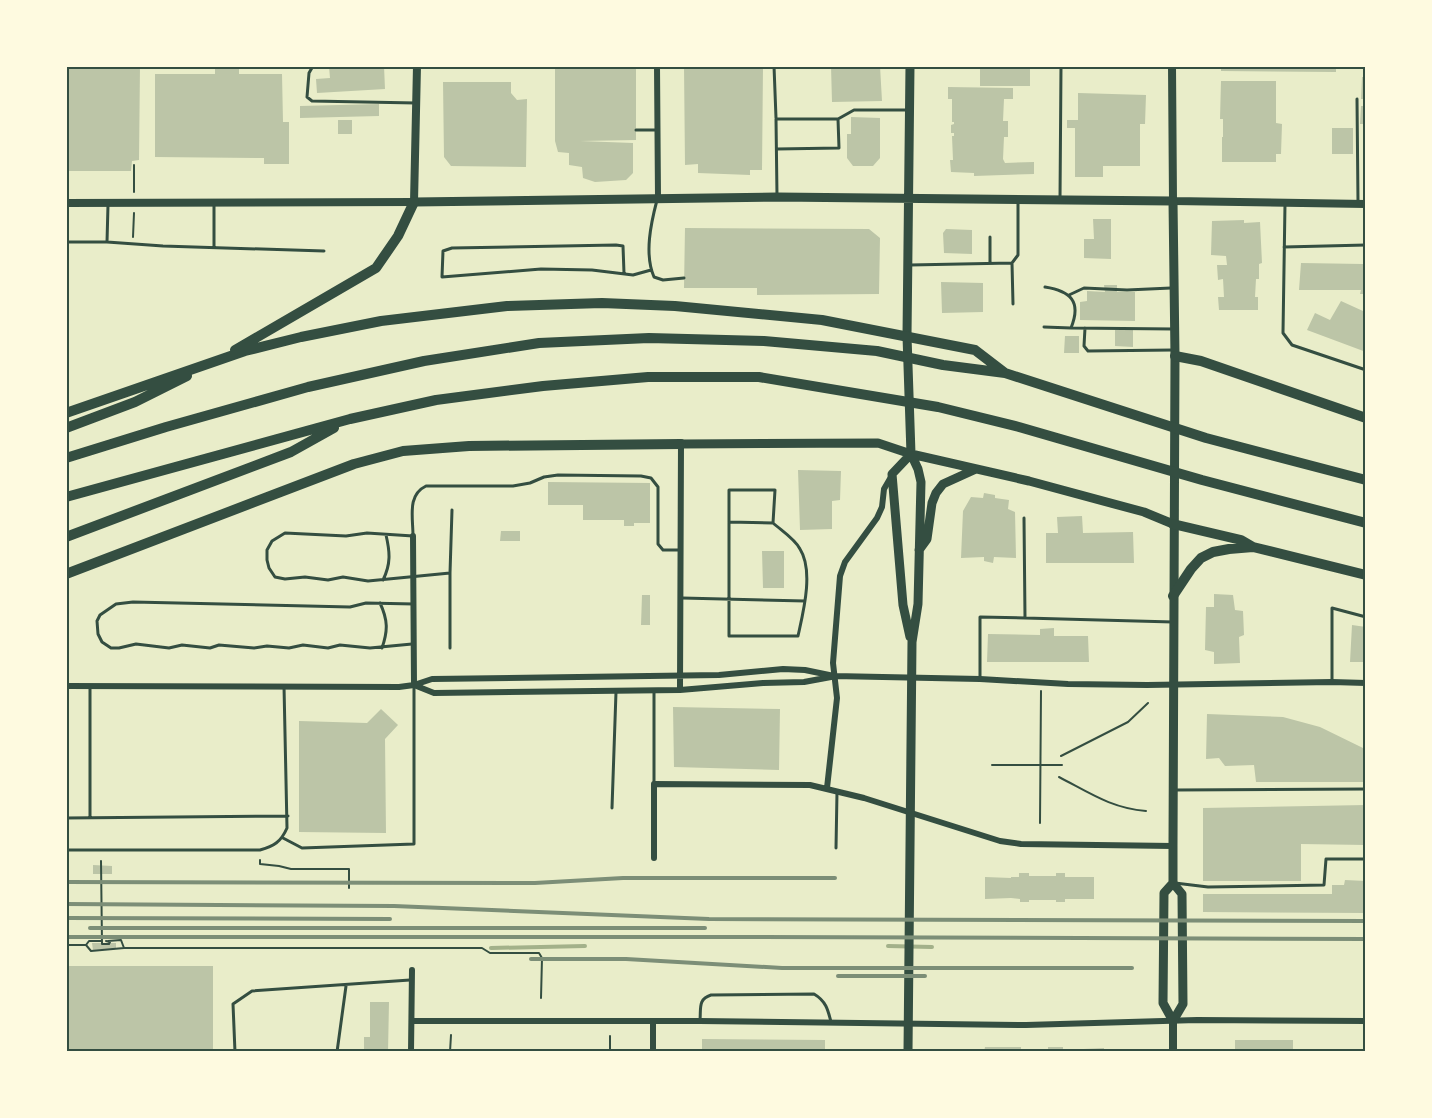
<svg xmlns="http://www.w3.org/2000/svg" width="1432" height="1118" viewBox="0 0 1432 1118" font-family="Manrope,sans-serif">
  <rect width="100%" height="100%" fill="#e9edc9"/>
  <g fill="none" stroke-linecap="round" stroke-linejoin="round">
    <path stroke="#a3b18a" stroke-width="4" d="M888,946L932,947
      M491,948L585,946"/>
  </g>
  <path fill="#bcc5a7" d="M66,66H140L139,160L132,161L131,171H66Z
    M215,66H239V74H282L283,122H289V164H264V158L155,157V74H215Z
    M329,66H384L385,89L317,93L316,79L330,78Z
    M555,66H636V140L580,141L633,143V173L626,180L595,182L583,178L582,167L569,165V153L558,152L555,141Z
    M684,66H763L762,170H750V175L698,173V164L685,165Z
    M831,66H880L882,101L832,102Z
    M980,66H1030V86H980Z
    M1221,66H1336V72L1221,71Z
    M1362,77H1366V99H1361Z
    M1221,81H1276V123L1282,124L1281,154H1276V162H1222V137H1223V119H1220Z
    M443,82H511V93L517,100L527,99L526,167L451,166L444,157Z
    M948,87L1013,88V99H1004L1003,121H1008V137H1004L1003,159L1005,163L1034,162V174L974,176V173L951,172L950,160H953L952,136H954V133H951V125L954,124V122H952V99H948Z
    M1078,93L1146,95L1145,124H1140V166H1103V177H1075V128H1067V120H1078Z
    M379,104V116L300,118V106Z
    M1361,106H1366V124H1360Z
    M851,117L880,118V158L873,166H853L847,158V134H851Z
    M338,120H352V134H338Z
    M1332,128H1353V154H1332Z
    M1093,219H1111V259L1084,258V239H1094Z
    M1244,220V223L1260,222L1262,263L1259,264V279H1256L1255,297H1258V310H1219L1218,297H1224L1223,279L1218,280L1217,265H1227L1226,256L1211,255L1212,221Z
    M685,228L869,229L880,238L879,294L757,295V288H684Z
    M946,229L972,230V254L944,253L943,233Z
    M1301,263L1363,264V268H1366V294H1360L1361,290H1299Z
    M941,282L983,283V312L942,313Z
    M1104,285H1117V292H1135V321L1080,320V302L1087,301V291L1105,292Z
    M1341,301L1363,311V307L1366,308V352L1307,330L1315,313L1330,320Z
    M1115,330H1133V347L1115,346Z
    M1065,336H1079V353H1064Z
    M798,470L841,471L840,500L832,501V529L800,530Z
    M548,482L650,483V523H634V526H624V520H583V505H548Z
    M984,493L995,495V498L1009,500L1008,509L1015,512L1016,558L994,557L993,563L984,561V557L961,558L963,511L971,497L983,498Z
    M1082,516L1083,533L1133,532L1134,563H1046V533H1058L1057,517Z
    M501,531H520V541H500Z
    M762,551H784V588H763Z
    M1214,594L1233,595L1235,610L1243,611L1244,635L1239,637L1240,663L1214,664V652L1205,650L1206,607H1214Z
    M642,595H650V625H641Z
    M1352,625L1366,627V662H1350Z
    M1054,628V636H1088L1089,662H987L988,634L1040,635V629Z
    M673,707L780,709L779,770L674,767Z
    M381,709L398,725L385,739L386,833L299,832V721L367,723Z
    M1207,714L1283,717L1320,727L1363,748V782H1256L1254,765L1225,766L1219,758L1206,759Z
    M1366,805V845L1301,844V881H1203V808Z
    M93,865L112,866V874H93Z
    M1019,873H1029V876H1056V873H1065V877H1094V899H1065V902H1056V900H1029V902H1020V899L1011,898L985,899V877L1011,878V877H1019Z
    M1345,880L1366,881V913L1203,912V894H1332V885H1344Z
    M92,943H116V949L93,950Z
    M66,966H213V1052H66Z
    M370,1002H389L388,1052H364V1037H370Z
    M702,1039L825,1040V1052H702Z
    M1235,1040H1293V1052H1235Z
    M985,1047H1021V1050H1048V1047H1063V1050L1104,1048V1050L1131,1049V1052H984Z"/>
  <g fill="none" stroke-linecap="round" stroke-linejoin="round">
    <path stroke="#344e41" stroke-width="2" d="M134,192V165
      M133,237L134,213
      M1061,756L1128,722L1148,703
      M992,765H1062
      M1059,777C1090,793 1111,808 1146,811
      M1040,823L1041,691
      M260,860V864L279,866L291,869H349V888
      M101,861L102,944H109L110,942L106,941
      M108,941L121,940L124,948
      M66,945H86L91,951L124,948H482L490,953H539L542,958L541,998
      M86,945L89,941H102
      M450,1052L451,1035
      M610,1052V1036"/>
    <path stroke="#344e41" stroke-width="3" d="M313,66L309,73L307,97L312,101L416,103
      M774,66L776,118
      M1357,99L1358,202
      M838,119L854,110H909
      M636,130H656
      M777,196L776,119H838L839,148L777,149
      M1060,199L1061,66
      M657,200C651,223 644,254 654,277L663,280L684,278
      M214,204V247
      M1285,204L1283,333L1292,345L1366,370
      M108,205L107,242L163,246L324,251
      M990,237V263
      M66,242H107
      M1284,247L1366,245
      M1012,263L1018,255V200
      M910,265L1012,263L1013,304
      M624,273L623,246L616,245L452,248L443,251L442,277L541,269L592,270L633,275L651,270
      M1069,295L1084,288L1127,290L1171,288
      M1044,327L1071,328C1082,301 1070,291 1045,287
      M1071,328L1174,329
      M1085,328L1084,346L1088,351L1173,350
      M729,490H775L773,523C782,531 795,539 800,549C814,571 803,613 798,636H729Z
      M452,510L450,573L368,581L343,577L328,580L305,577L285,579L275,577L269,568L267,560V550L272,541L285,533L346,536L367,533L413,536C413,517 407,495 426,486H513L530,483L544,477L558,475L641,476L651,478L658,487V544L663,550H680
      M729,522L773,523
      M383,580C391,564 390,552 386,535
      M682,598L805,601
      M380,603C388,620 388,631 382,648
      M1025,618L1173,622
      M412,644L370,648L340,645L328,648L303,645L289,648L267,646L254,648L219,645L210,648L182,645L169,648L136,644L119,648H111L102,642L98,634L97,621L100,615L116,604L133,602L350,607L366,603L414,604
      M450,648V573
      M980,679V617L1025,618L1024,518
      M1332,682V608L1366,617
      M654,690V782
      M1176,790L1366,789
      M612,808L616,692
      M66,818L288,816
      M90,818V686
      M283,838L302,848L414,844V686
      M836,848L837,792
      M66,850H260C274,846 281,842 287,828L284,686
      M1175,883L1208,887L1324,885L1326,859H1366
      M700,1020C701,1008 698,999 711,995L814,994C826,1001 828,1010 831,1022
      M235,1052L233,1004L252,991L410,980
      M337,1052L346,986"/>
    <path stroke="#344e41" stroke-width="6" d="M657,66L658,198
      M413,536L414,685
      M414,685L434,693L680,690L763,683L804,682L831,677
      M66,686L399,687L414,685L432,679L719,675L783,669L805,670L834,676L980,679L1068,684L1147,685L1332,682L1366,683
      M680,690L681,444
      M827,788L837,698L833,663L840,576L845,562L877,518L882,507L884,489L891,477
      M654,858V784L810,785L864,798L1000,841L1021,844L1173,846
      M412,1021H700L1026,1025L1197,1020L1366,1021
      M653,1021V1052
      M411,1052L412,970"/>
    <path stroke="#344e41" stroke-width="8" d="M414,202L417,66"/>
    <path stroke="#344e41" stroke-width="8" d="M1172,66L1173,201L1366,204
      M66,203L414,202
      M1173,1052V1021"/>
    <path stroke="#344e41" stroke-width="9" d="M414,202L777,197L1173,201L1175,356L1173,846V883L1182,894L1183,1004L1173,1021L1163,1003L1164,893L1173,883
      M681,444L878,443L911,454L1029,481L1144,512L1173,524
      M919,550L927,539L932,503L936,493L943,484L976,469
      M910,637L903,605L892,474L911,454
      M908,1052L912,642L918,604L921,482L918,469L911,454L907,336L910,66"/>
    <path stroke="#344e41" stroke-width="10" d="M235,350L376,268L398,236L414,202
      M1175,356L1201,361L1366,418
      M66,413L245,351L301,337L381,321L507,306L602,303L675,306L822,320L975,350L1005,373
      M66,428L135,402L187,376
      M66,458L166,427L308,387L424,361L539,343L649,338L764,341L877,351L943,365L1005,373L1206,438L1366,480
      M66,497L350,419L436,400L543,386L648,377H759L938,407L1019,427L1202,480L1366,523
      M1173,524L1241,540L1253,547
      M66,537L291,452L334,428
      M66,574L354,464L403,451L469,446L681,444
      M1173,596L1191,569L1201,558L1213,552L1229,549L1253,547L1366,575"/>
    <path stroke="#7c8e77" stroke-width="4" d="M66,882L535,883L623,878H835
      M66,904L394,906L709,919L1366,921
      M66,918L390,919
      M90,928H705
      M66,937C499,938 933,935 1366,939
      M531,959H626L782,968H1132
      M838,976H925"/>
  </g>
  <rect width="1432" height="1118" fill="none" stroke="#fefae0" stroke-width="135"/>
  <rect x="68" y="68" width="1296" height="982" fill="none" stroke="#344e41" stroke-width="2"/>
</svg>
